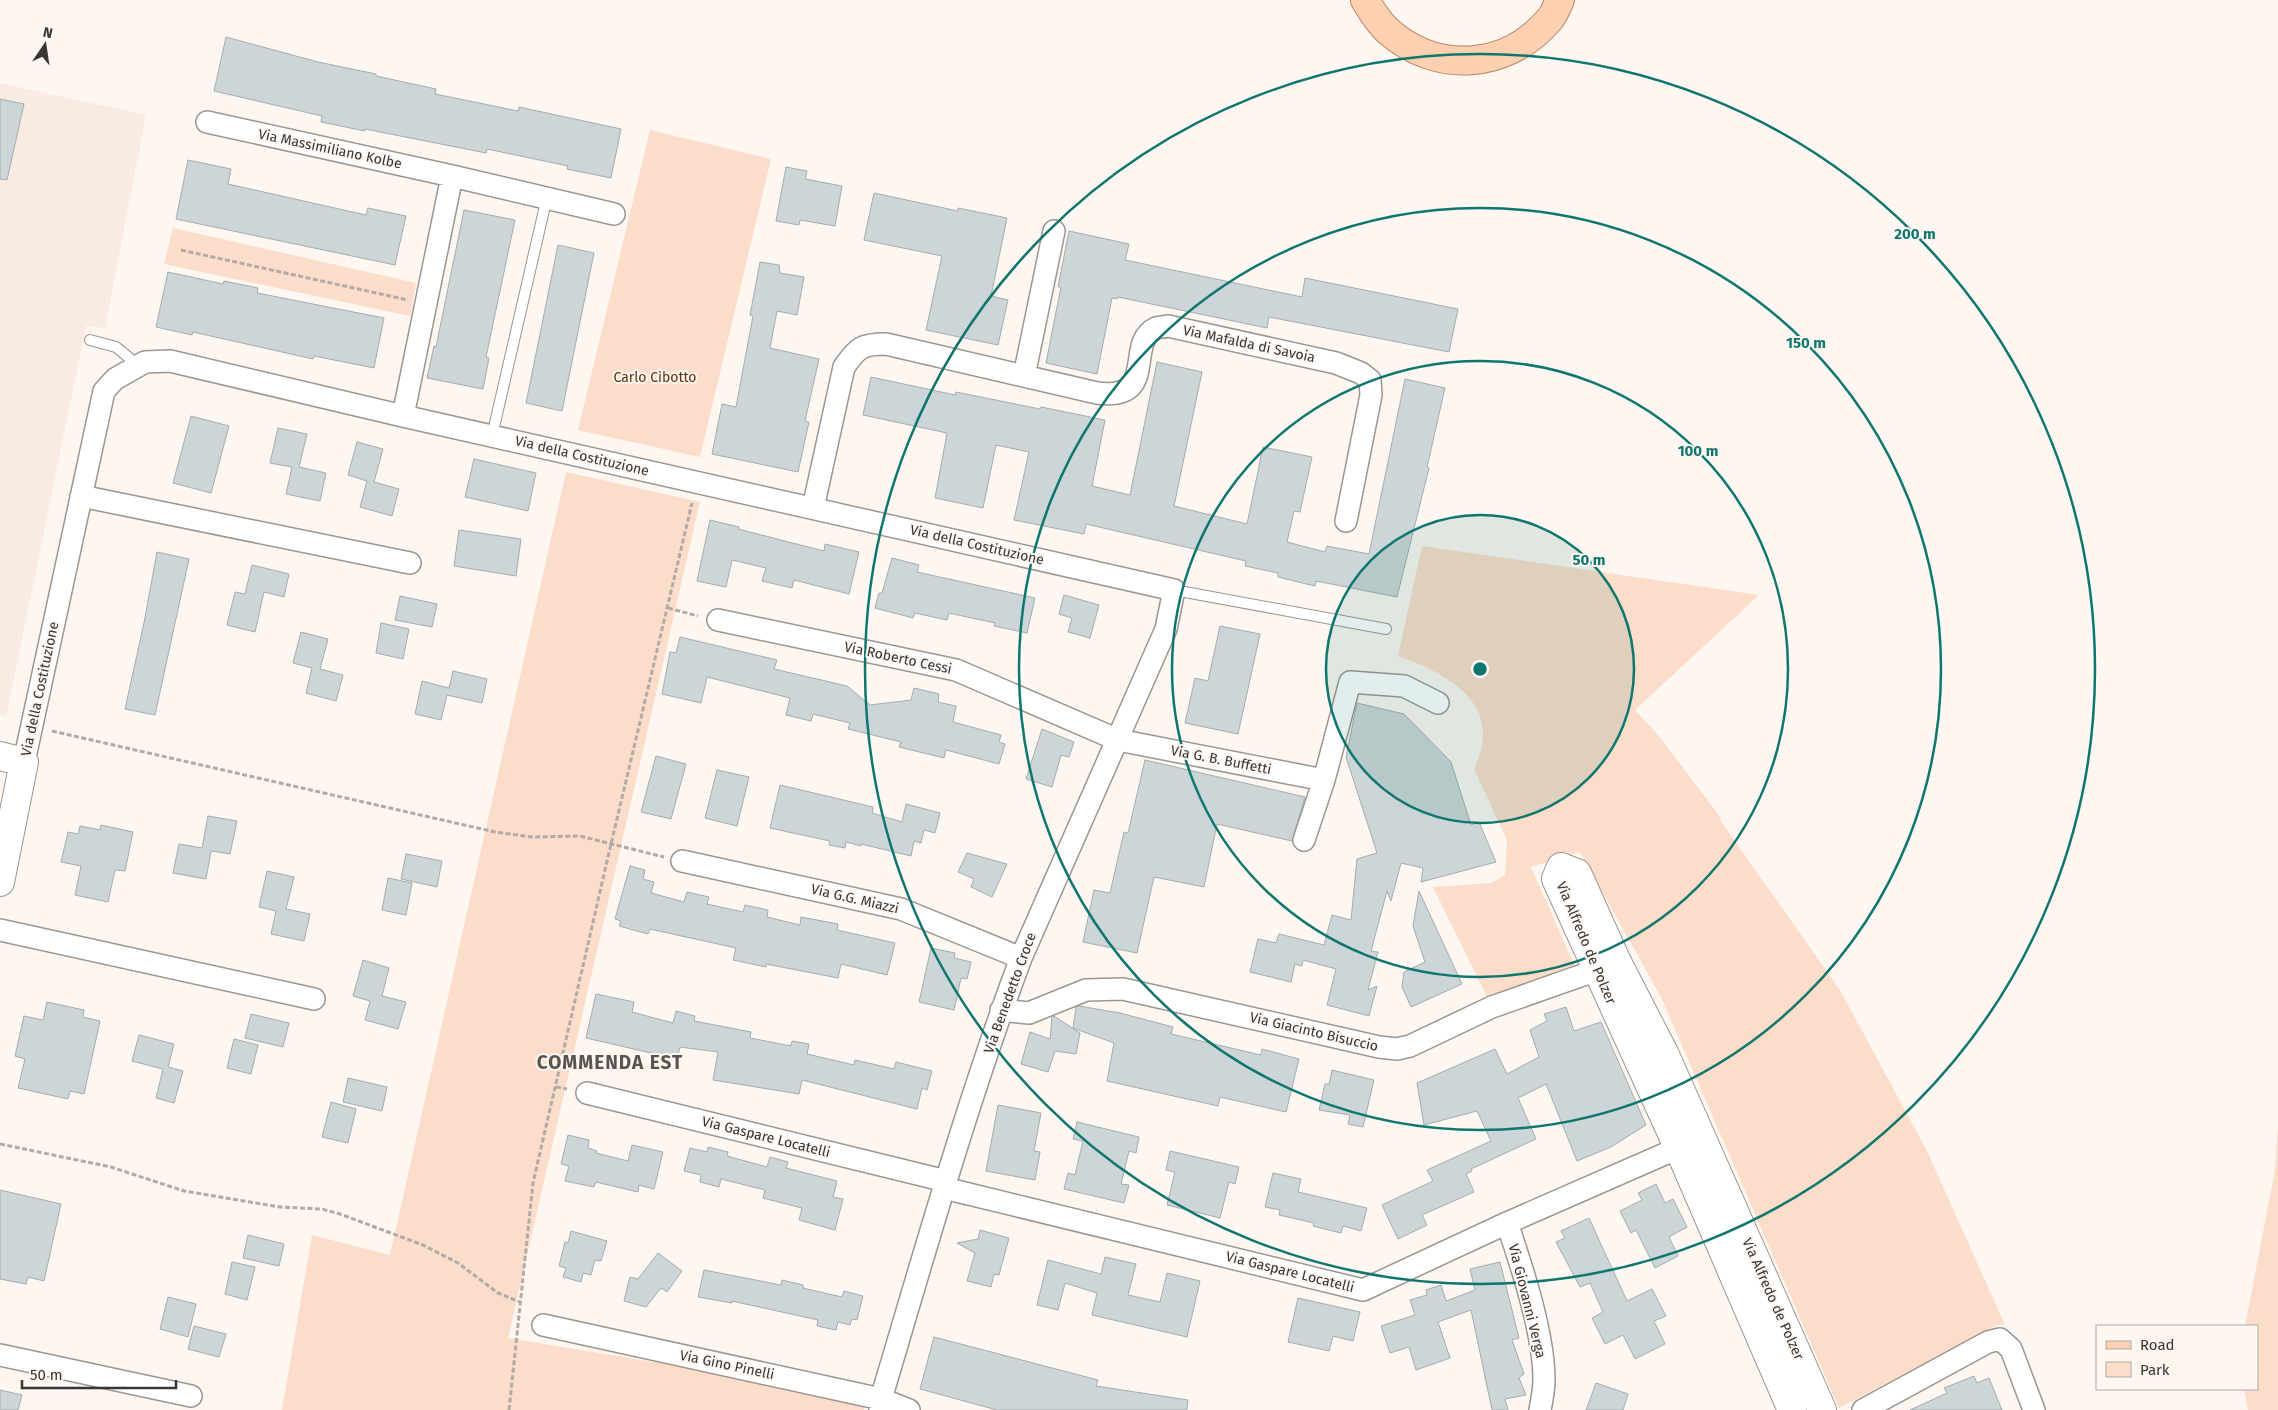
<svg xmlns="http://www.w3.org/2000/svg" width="2278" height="1410" viewBox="0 0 2278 1410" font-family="'Fira Sans',sans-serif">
  <rect width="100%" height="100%" fill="#fdf6f1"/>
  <path fill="#f9ebe1" d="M0,83L146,115L105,328L86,326L6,717L0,715Z"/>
  <path fill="#fbddc9" d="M650,130L771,159L700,457L578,430Z
    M173,228L416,283L410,316L164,264Z
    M566,472L700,502L508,1338L866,1397L864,1410H282L312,1235L390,1255Z
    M1422,546L1759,595L1635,710L1659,736L1721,818L1720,820L1840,990L1927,1151L2005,1325H1997L1839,1408L1661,997L1580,852L1531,867L1576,969L1529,982L1487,997L1433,887L1491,883L1505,875L1507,840L1474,769C1505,704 1450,675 1398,656Z
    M2278,1124V1410H2248L2244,1389H2257V1326H2245L2275,1170Z"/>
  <path fill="#ccd5d7" stroke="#a4acae" d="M226,37L318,62L376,74V76L436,89L435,94L518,111L519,107L621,129L611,178L567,169L568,166L487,149L486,153L365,129V131L321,122L322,116L214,91Z
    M0,99L24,104L7,180L0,179Z
    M188,160L231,169L228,184L366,215L368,208L406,216L395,265L176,219Z
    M786,167L807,171L805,179L842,186L835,226L800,220L799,225L776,221Z
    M874,193L958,211V208L1007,218L991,296L1008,300L998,345L926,330L942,256L864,240Z
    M464,210L515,220L486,357L489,358L483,389L427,378L434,346L436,347Z
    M1069,231L1129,244L1125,260L1302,297L1305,278L1458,309L1449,352L1269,317L1267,328L1118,297L1117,299L1112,298L1097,374L1046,363L1061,287H1058Z
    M558,245L594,253L562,411L526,403Z
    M760,262L779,265L780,273L804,277L797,315L777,311L770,348L819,359L805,421L809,422L798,472L712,454L722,404L736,407L753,316L750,315Z
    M168,272L223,284L224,281L258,288L257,293L384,318L374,368L314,356L313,359L193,332L192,335L156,327Z
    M1157,362L1202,372L1174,506L1247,524L1263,447L1312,457L1300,512L1294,511L1287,542L1325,552L1327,546L1369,554L1405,379L1445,388L1427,467L1429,468L1397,597L1316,581L1315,586L1278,577V573L1245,566L1246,561L1086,524L1084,534L1014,520L1029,452L996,445L983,508L935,498L947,433L863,415L871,377L955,395L956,392L1040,409L1041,407L1105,420L1092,486L1130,495Z
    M191,416L229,426L211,493L173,483Z
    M278,428L307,434L299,467L326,473L320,501L286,494L292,467L270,463Z
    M357,442L383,449L374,482L399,489L392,516L360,507L367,481L348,475Z
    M474,459L536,473L528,511L465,497Z
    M710,520L739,527L738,529L824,551L825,544L859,552L849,594L794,580L792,588L762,581L766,568L732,560L726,587L697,581Z
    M459,530L521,539L516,576L454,566Z
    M157,552L189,559L155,715L125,709L144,623Z
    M892,558L919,565L917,572L1035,598L1027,633L994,626L995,623L949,613L947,620L915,613L913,618L875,608L879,593H882Z
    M252,565L289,574L284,597L264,592L255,632L227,625L235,592L245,594Z
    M1064,595L1099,605L1090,638L1068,632L1072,618L1059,614Z
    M400,596L437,604L432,627L395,620Z
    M381,623L409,629L403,659L376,653Z
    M1220,626L1260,634L1238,734L1185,723L1195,678L1208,681Z
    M301,632L328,639L320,669L343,675L336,701L306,693L312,668L293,663Z
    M680,637L777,660L774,669L847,686L870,705L911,700L914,688L939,694L938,702L956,706L953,722L1001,735L999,742L1005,744L999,764L946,750L944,758L899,747L901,742L848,729L850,723L813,714L811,721L786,715L790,698L707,677L701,703L662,694L670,652L676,653Z
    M453,671L487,679L482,703L447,695L441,720L415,714L422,681L449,688Z
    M1357,703L1404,714L1451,762L1471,825L1479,822L1496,862L1421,882L1423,868L1401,863L1391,901L1387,891L1371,951L1378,952L1368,990L1377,986L1369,1016L1327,1005L1336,969L1303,960L1302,966L1295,964L1291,982L1250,972L1258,939L1276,943L1279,934L1324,945L1332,915L1351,920L1357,859L1377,853L1346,757Z
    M1042,729L1074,742L1069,757L1061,755L1052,787L1026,779Z
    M656,756L686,764L671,819L641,812Z
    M1145,760L1305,797L1292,841L1217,824L1204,887L1154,877L1137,953L1083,942L1094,890L1110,893L1124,832L1128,833Z
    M717,770L749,777L737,826L705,818Z
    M780,785L873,807L872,813L902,822L906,804L940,813L935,833L924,830L921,843L914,841L911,856L861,844V846L846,842L845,848L829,845L830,841L770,828Z
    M208,816L237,821L230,854L211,851L206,879L173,873L179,844L202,848Z
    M101,825L133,832L125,871L115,870L108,902L75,895L81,866L61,862L68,832L78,834L80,826L100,830Z
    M967,853L1007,864L992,897L971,887L974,879L958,872Z
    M406,854L442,861L437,887L401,879Z
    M630,866L645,870L643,879L654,882L651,893L684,902L687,892L709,897L707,904L743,912L745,905L768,910L767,917L800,925L801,917L838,924L837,930L895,943L887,975L841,964L838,978L766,964V967L733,960L736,948L650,929L648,934L619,926L621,921L615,919Z
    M267,871L294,877L286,909L310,914L304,941L271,934L276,911L259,907Z
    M388,878L412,883L406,915L382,910Z
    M1419,891L1462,984L1411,1007L1402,987L1404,972L1425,962L1413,926Z
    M931,948L955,953L954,958L971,962L967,979L961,978L954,1010L919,1002Z
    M363,960L389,968L382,996L406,1002L398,1029L365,1020L370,1001L353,996Z
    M596,994L634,1002L632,1012L673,1023L676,1011L695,1016L694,1021L751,1032L750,1038L791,1046L792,1041L809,1044L807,1054L854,1065L855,1060L894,1069L896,1062L932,1071L927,1090L922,1088L917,1109L802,1080L799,1094L713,1080L718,1052L680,1047L677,1059L586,1038Z
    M47,1002L84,1010L83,1017L100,1021L84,1094L70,1091L68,1099L18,1088L25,1059L15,1056L24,1016L43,1020Z
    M1079,1006L1120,1013L1173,1027L1171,1034L1261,1055L1262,1049L1299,1059L1286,1112L1220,1097L1218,1106L1107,1081L1114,1043L1073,1028L1076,1007Z
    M1566,1007L1574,1031L1601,1022L1646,1125L1611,1147L1577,1161L1546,1084L1518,1098L1536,1139L1471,1169L1472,1171L1466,1174L1474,1192L1422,1215L1427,1225L1398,1239L1382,1205L1433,1181L1427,1170L1491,1141L1477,1111L1424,1125L1417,1083L1495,1049L1507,1074L1539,1057L1530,1030L1547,1021L1544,1014Z
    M251,1014L289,1023L283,1047L245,1038Z
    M1054,1016L1080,1033L1076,1054L1055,1051L1048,1072L1021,1064L1030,1032L1050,1039L1052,1017Z
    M139,1035L174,1044L168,1067L183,1071L174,1103L156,1098L163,1069L132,1061Z
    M234,1039L258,1045L251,1074L227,1068Z
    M1332,1070L1374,1080L1363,1127L1348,1124L1350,1115L1319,1110L1325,1084H1329Z
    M348,1078L387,1087L382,1111L343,1102Z
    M331,1102L356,1109L348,1143L322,1137Z
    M998,1105L1041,1113L1034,1151L1040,1152L1035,1180L986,1171Z
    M1077,1122L1139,1137L1136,1153L1129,1151L1121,1184L1129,1185L1124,1203L1064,1189L1068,1173L1075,1175L1083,1141L1073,1139Z
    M568,1135L589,1140L588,1148L597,1151L596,1153L628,1161L632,1145L663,1152L654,1189L639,1185L638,1192L596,1182L594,1187L565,1181L569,1166L561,1164Z
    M708,1147L728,1152L727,1156L767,1167L770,1157L788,1162L786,1168L837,1181L833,1197L843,1199L835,1230L799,1220L802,1208L763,1198L765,1190L721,1179L719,1187L700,1182L701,1175L684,1171L690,1148L707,1152Z
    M1170,1151L1239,1167L1235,1184L1229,1182L1220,1218L1167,1205L1175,1172L1166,1170Z
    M1273,1173L1301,1179L1298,1192L1367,1208L1361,1231L1343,1226L1341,1233L1313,1226L1314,1223L1279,1215L1280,1210L1265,1207Z
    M1656,1184L1665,1203L1673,1199L1687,1227L1669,1237L1678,1256L1655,1268L1636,1230L1631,1233L1620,1211L1642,1200L1638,1193Z
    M0,1190L61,1204L44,1281L28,1277L26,1284L0,1279Z
    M1589,1218L1627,1301L1652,1289L1666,1316L1654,1321L1665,1344L1635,1359L1623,1335L1605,1344L1592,1318L1603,1312L1590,1283L1580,1287L1556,1242L1565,1238L1561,1231Z
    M980,1230L1009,1238L999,1275L994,1274L991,1287L967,1281L975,1253L957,1243L978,1239Z
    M571,1231L607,1241L601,1261L595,1260L591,1275L583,1273L581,1282L563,1277L566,1268L559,1266L565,1242L568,1243Z
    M248,1235L284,1244L279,1266L243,1258Z
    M658,1253L682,1271L667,1292L661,1288L646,1307L624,1301L630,1277L638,1279Z
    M1105,1257L1136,1264L1128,1295L1160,1302L1167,1273L1200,1281L1187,1337L1092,1315L1097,1293L1065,1283L1058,1310L1037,1305L1048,1260L1101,1274Z
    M232,1262L255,1267L247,1300L225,1294Z
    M1500,1262L1519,1338L1512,1340L1524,1374L1519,1378L1526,1395L1505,1399L1508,1410H1492L1471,1310L1438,1322L1450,1358L1416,1370L1409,1347L1390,1353L1381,1326L1415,1315L1410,1300L1427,1295L1426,1290L1441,1285L1446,1301L1475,1290L1470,1269Z
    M704,1270L781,1285L782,1280L803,1285V1288L842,1297L844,1291L863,1296L857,1320L852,1319L850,1325L838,1322L836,1330L817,1326L818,1320L732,1301V1303L698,1297Z
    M168,1297L196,1304L188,1337L160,1329Z
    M1298,1298L1360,1312L1353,1341L1333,1336L1329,1351L1288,1342Z
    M194,1326L226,1334L219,1357L188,1349Z
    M934,1337L1098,1380L1096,1386L1188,1400L1187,1410H997L920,1389Z
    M1974,1376L1977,1383L1989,1378L2002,1410H1910L1947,1393L1944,1388Z
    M1596,1383L1628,1394L1623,1410H1586Z
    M0,1390L22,1395L18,1410H0Z"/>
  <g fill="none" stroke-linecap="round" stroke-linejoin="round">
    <g stroke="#9c9691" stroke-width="12">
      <path id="lane" d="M90,340L116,347L139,366
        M492,436L547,197
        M1174,590L1386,629"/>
    </g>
    <g stroke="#9c9691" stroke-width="24">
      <path id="street" d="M207,122L452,176L403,416
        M452,176L614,214
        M1024,376L1054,231
        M81,496L410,563
        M813,508L844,367C858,347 862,344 886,344L1097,393C1160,401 1124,343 1156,328C1159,327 1164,327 1168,326L1336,363L1361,373L1370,380L1371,395L1346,521
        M718,620L956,670L1118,740L1324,780
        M24,762L104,391L115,379L145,362L170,361L403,416L1174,590L1166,629L1021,958C967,1102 925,1251 881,1399L880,1410
        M1304,840L1324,780L1350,682L1404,686L1438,703
        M682,861L901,909L1021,958
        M0,930L314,999
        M1001,1010L1029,1013L1086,990L1123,989L1379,1047L1397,1049L1410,1046L1492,1007L1597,970L1610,963
        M587,1093L946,1181
        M944,1188L1363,1290L1507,1223L1692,1142
        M1507,1223C1522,1267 1544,1334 1544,1380C1544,1390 1542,1400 1540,1410
        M543,1325L881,1399L909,1410
        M0,1355L191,1396
        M1863,1410L1988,1342L2000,1339L2011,1349L2034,1410"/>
    </g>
    <g stroke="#9c9691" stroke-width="30">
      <path id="secondary" d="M0,756L24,762L0,882
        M1792,1410L1679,1149L1556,879L1561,867L1577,873L1616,960L1665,1055L1822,1410"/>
    </g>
    <g stroke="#b78663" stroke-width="30">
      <path id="primary" d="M1365,0C1371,10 1379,23 1388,31C1437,74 1506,70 1549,20C1554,15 1557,6 1560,0"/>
    </g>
    <path stroke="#b1aba7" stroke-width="3" stroke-dasharray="5 2.5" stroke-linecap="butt" d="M181,250L408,300
      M668,608L698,616
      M52,731L495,832L532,837L580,836L664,857
      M556,1087L567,1089
      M0,1144L111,1167L184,1191L280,1207L322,1209L340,1214L423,1245L458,1263L498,1293L520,1302
      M509,1410L533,1183L611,844L692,503"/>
    <use href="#lane" stroke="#fff" stroke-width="10"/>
    <use href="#street" stroke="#fff" stroke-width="21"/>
    <use href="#secondary" stroke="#fff" stroke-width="28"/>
    <use href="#primary" stroke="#fdd0b1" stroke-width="28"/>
  </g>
  <circle cx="1480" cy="669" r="154" fill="#0f766e" fill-opacity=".12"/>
  <g fill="none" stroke="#0f766e" stroke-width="2.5">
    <circle cx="1480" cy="669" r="154"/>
    <circle cx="1480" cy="669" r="308"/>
    <circle cx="1480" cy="669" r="461"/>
    <circle cx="1480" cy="669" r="615"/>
  </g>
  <g text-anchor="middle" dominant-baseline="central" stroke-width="4" stroke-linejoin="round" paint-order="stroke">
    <g font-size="14" fill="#383533" stroke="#fdf6f1">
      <text transform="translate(330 149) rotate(12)">Via Massimiliano Kolbe</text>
      <text transform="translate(1249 344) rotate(12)">Via Mafalda di Savoia</text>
      <text transform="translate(582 456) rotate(13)">Via della Costituzione</text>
      <text transform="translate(977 545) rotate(13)">Via della Costituzione</text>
      <text transform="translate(898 658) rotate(12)">Via Roberto Cessi</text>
      <text transform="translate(40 689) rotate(-78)">Via della Costituzione</text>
      <text transform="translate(1221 760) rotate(11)">Via G. B. Buffetti</text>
      <text transform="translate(855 899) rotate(13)">Via G.G. Miazzi</text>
      <text transform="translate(1586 943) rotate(67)">Via Alfredo de Polzer</text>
      <text transform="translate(1010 993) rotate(-70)">Via Benedetto Croce</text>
      <text transform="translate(1314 1032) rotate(13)">Via Giacinto Bisuccio</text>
      <text transform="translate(766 1137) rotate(14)">Via Gaspare Locatelli</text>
      <text transform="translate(1290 1272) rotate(14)">Via Gaspare Locatelli</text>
      <text transform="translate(1773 1299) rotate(66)">Via Alfredo de Polzer</text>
      <text transform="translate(1527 1301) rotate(76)">Via Giovanni Verga</text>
      <text transform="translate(727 1365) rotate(12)">Via Gino Pinelli</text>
    </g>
    <g font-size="14" fill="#61320a" stroke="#fdf6f1">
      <text x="655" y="377">Carlo Cibotto</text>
    </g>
    <g font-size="19" font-weight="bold" letter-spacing="1" fill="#5a5450" stroke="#fdf6f1">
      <text x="610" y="1062">COMMENDA EST</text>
    </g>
  </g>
  <circle cx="1480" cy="669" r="8" fill="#0f766e" stroke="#fdf6f1" stroke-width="2.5"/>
  <g font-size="15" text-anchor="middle" font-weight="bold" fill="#0f766e" stroke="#fdf6f1" stroke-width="4" stroke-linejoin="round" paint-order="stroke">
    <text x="1915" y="239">200 m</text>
    <text x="1806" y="348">150 m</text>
    <text x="1698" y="456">100 m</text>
    <text x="1589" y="565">50 m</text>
  </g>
  <rect x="2096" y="1325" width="162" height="65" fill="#fdf6f1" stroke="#aea9a5"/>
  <rect x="2106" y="1341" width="25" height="8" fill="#fdd0b1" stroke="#aea9a5"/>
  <text x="2140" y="1350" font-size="15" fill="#383533">Road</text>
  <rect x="2106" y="1362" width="25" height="15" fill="#fbddc9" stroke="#aea9a5"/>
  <text x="2140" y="1375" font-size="15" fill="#383533">Park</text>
  <g transform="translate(45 45) rotate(13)" stroke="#fdf6f1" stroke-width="4" paint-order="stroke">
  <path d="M0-4L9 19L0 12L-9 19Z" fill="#383533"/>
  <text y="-8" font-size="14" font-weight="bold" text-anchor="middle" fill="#383533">N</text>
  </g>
  <path d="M22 1380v8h154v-8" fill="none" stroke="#383533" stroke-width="2.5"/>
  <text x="30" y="1380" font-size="15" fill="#383533" stroke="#fdf6f1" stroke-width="4" paint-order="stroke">50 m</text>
</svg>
